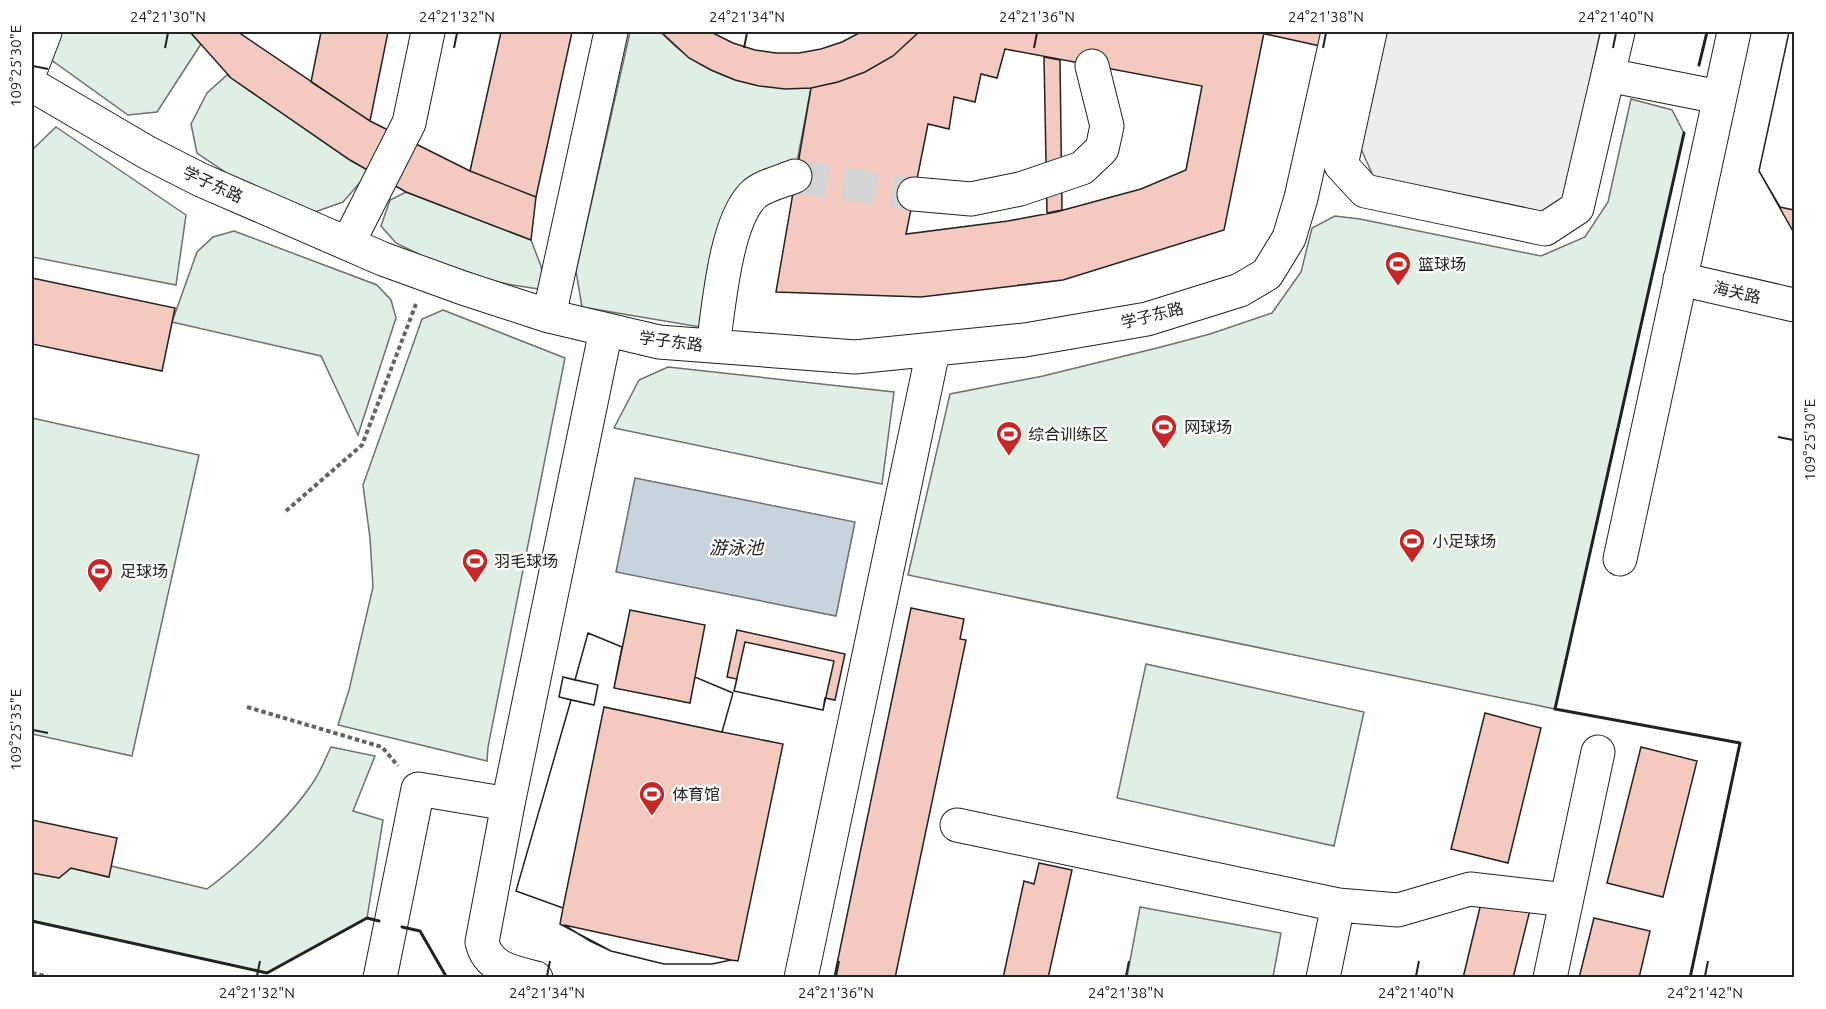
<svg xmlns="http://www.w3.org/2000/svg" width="1826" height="1009" viewBox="0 0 1826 1009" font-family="Ubuntu,'Noto Sans SC',sans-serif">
  <rect width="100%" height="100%" fill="#fff"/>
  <path fill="#e0efe3" stroke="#6f6f6f" stroke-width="1.5" d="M62,32H190L201,44L157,112L128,115L50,59Z
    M630,32H661C701,76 752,90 811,88L797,162L749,182L700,327L582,307L576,271Z
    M227,75L350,160L370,171L343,202L309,214L246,186L197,153L191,124L207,93Z
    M1631,99L1672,110L1684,133L1555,709L908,575L950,394L1043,376L1161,347L1210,334L1272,313L1301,272L1312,228L1335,216L1360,219L1541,256L1585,237L1608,202Z
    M56,127L186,215L176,285L32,257V150Z
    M406,192L531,240L541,266L545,290L507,284L451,270L396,243L381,226L390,200Z
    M234,231L377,285L391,300L396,318L358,435L321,356L172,322L197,252L213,237Z
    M443,310L565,358L488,747L487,761L338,725L349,690L373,587L370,538L363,485L422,319Z
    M668,367L894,392L882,484L614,428L639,380Z
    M32,418L199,455L132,756L32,734Z
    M1146,664L1364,712L1334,846L1117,798Z
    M331,747L375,756L353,811L383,820L367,918L267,973L32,921V873L59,878L71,868L108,877L111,866L207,889C240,865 289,818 312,784C320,773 325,759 331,747Z
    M1140,907L1281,933L1273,977H1127Z"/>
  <path fill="#ededed" stroke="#6f6f6f" stroke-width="1.5" d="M1381,32H1600L1566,196L1538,214L1374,178L1358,142Z"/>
  <path fill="#c7d3dd" stroke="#6f6f6f" stroke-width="1.5" d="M635,478L855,522L836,616L616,572Z"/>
  <path fill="#f3c9c0" stroke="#222" stroke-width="1.5" fill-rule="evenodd" d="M190,32H238L370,121L470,171L536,197L531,240L406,192L350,160L231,78Z
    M321,32H388L370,121L311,82Z
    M501,32H572L536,197L470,171Z
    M661,32H711L733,43L755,50L776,53H799L821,49L842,42L861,32H919L893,56L865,72L838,82L811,88L785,89L759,86L735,80L711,70L689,58Z
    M919,32H1257L1264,33L1224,230L1063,280L921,297L776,292L811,88L838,82L865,72L893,56ZM1005,49L1202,86L1186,170L1141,189L1056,212L1008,221L906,234L928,124L949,129L954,97L975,102L981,74L997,78Z
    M1256,32H1338L1334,49Z
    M1789,32H1794V233L1759,171Z
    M1789,32H1794V210L1780,207L1759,171Z
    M1044,57L1060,60L1062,210L1047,213Z
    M32,278L175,308L162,371L32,344Z
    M911,608L964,619L960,639L966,640L895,978H834Z
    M630,610L705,625L690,703L614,688Z
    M737,630L845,654L835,700L825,698L823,710L734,691L737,679L727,677Z
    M588,633L622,647L614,688L690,703L695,677L733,693L722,732L783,744L738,961L731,960L712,964H664L611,951L560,924L563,908L516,891L571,700L559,697L563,677L575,680Z
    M588,633L622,647L614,688L690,703L695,677L733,693L722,732L604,707L563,908L516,891L571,700L594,705L598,685L575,680Z
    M745,642L834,661L823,710L734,691Z
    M563,677L598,685L594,705L559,697Z
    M1485,713L1541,728L1508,863L1451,849Z
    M1641,747L1697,761L1663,897L1607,883Z
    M32,820L117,838L109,877L71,868L59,878L32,873Z
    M1039,863L1072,870L1048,978H1003L1024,881L1034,884Z
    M1482,899L1530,910L1513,978H1463Z
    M1594,918L1650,931L1639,978H1579Z
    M564,925L647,943L731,960L712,964H664L611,951L590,941Z"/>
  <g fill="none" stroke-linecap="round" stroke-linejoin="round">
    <path stroke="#d3d3d3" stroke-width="33" stroke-dasharray="33 16" stroke-linecap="butt" d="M795,176L914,194"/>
    <g stroke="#222" stroke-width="35">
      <path id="minor" d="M1370,32L1341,165L1365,191L1545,229L1577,208L1618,32
        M32,66L45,32
        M1608,75L1719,97
        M32,85L148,153L201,180L383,259L463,288L549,316L659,342L855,357L1025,340L1147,319L1240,290L1267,274L1289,238L1301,198L1338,32
        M914,194L971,199L1020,189L1082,168L1102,149L1107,126L1092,66
        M348,243L409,123L428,32
        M1680,279L1794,305
        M549,316L611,32
        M713,346C719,307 725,223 753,195C762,186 783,181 795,176
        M1620,559L1734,32
        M957,825L1338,905L1398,910L1470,889L1566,900
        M380,978L418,789L508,804
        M536,978C512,972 488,968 482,942L508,804L606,330
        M801,978L933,351
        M1323,978L1338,905
        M1550,978L1598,752"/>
    </g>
    <path stroke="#646464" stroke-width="4" stroke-dasharray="4.5 3" stroke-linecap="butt" d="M286,511L362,445L416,304
      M247,707L382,747L398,766
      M32,973L53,978"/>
    <use href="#minor" stroke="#fff" stroke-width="33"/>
    <path stroke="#222" stroke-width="3" d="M1699,65L1707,32
      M1684,133L1555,709L1740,743L1690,978
      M32,921L267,973L367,918L379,921
      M402,927L420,931L447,978"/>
  </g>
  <path fill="none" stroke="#222" stroke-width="2" d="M165,48L168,33M454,48L457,33M744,48L747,33M1034,48L1037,33M1323,48L1326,33M1613,48L1616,33M33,66L48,69M1778,437L1793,440M33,730L48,733M257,976L260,961M547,976L550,961M836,976L839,961M1126,976L1129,961M1416,976L1419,961M1705,976L1708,961"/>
  <defs>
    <g id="stadium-pin" transform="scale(1.35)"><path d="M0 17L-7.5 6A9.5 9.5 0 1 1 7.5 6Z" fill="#c62828" stroke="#fff"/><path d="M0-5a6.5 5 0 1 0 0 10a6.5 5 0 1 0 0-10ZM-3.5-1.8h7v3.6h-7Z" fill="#fff"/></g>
  </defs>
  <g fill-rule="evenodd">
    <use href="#stadium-pin" x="1398" y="264"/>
    <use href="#stadium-pin" x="1164" y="427"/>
    <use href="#stadium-pin" x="1009" y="434"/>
    <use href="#stadium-pin" x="1412" y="541"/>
    <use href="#stadium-pin" x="475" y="561"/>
    <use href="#stadium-pin" x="100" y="571"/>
    <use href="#stadium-pin" x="652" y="794"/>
  </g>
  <g text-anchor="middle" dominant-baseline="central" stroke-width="4.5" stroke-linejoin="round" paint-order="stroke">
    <g font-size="16" fill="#222" stroke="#fff">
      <text transform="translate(213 184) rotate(25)">学子东路</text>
      <text transform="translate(1737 292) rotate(13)">海关路</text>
      <text transform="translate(1152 315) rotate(-14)">学子东路</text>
      <text transform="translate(671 341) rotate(7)">学子东路</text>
    </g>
    <g font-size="16" fill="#222" stroke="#fff" text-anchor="start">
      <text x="1418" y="264">篮球场</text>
      <text x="1184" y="427">网球场</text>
      <text x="1028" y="434">综合训练区</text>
      <text x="1432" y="541">小足球场</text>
      <text x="494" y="561">羽毛球场</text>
      <text x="120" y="571">足球场</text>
      <text x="672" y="794">体育馆</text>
    </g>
    <g font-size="18" font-style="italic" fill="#222" stroke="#fff">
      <text x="736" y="547">游泳池</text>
    </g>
  </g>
  <rect width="1826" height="1009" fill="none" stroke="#ffffff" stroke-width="66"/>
  <rect x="33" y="33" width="1760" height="943" fill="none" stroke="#222" stroke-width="2"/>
  <g font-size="15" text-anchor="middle" fill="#222">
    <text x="168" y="22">24°21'30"N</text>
    <text x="457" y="22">24°21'32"N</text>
    <text x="747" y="22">24°21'34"N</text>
    <text x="1037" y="22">24°21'36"N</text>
    <text x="1326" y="22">24°21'38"N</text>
    <text x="1616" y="22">24°21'40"N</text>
    <text transform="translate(16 66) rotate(-90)" y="5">109°25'30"E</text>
    <text transform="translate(1810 440) rotate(-90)" y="5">109°25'30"E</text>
    <text transform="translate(16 730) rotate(-90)" y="5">109°25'35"E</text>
    <text x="257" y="998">24°21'32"N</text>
    <text x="547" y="998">24°21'34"N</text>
    <text x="836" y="998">24°21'36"N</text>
    <text x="1126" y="998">24°21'38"N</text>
    <text x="1416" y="998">24°21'40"N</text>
    <text x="1705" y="998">24°21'42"N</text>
  </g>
</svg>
